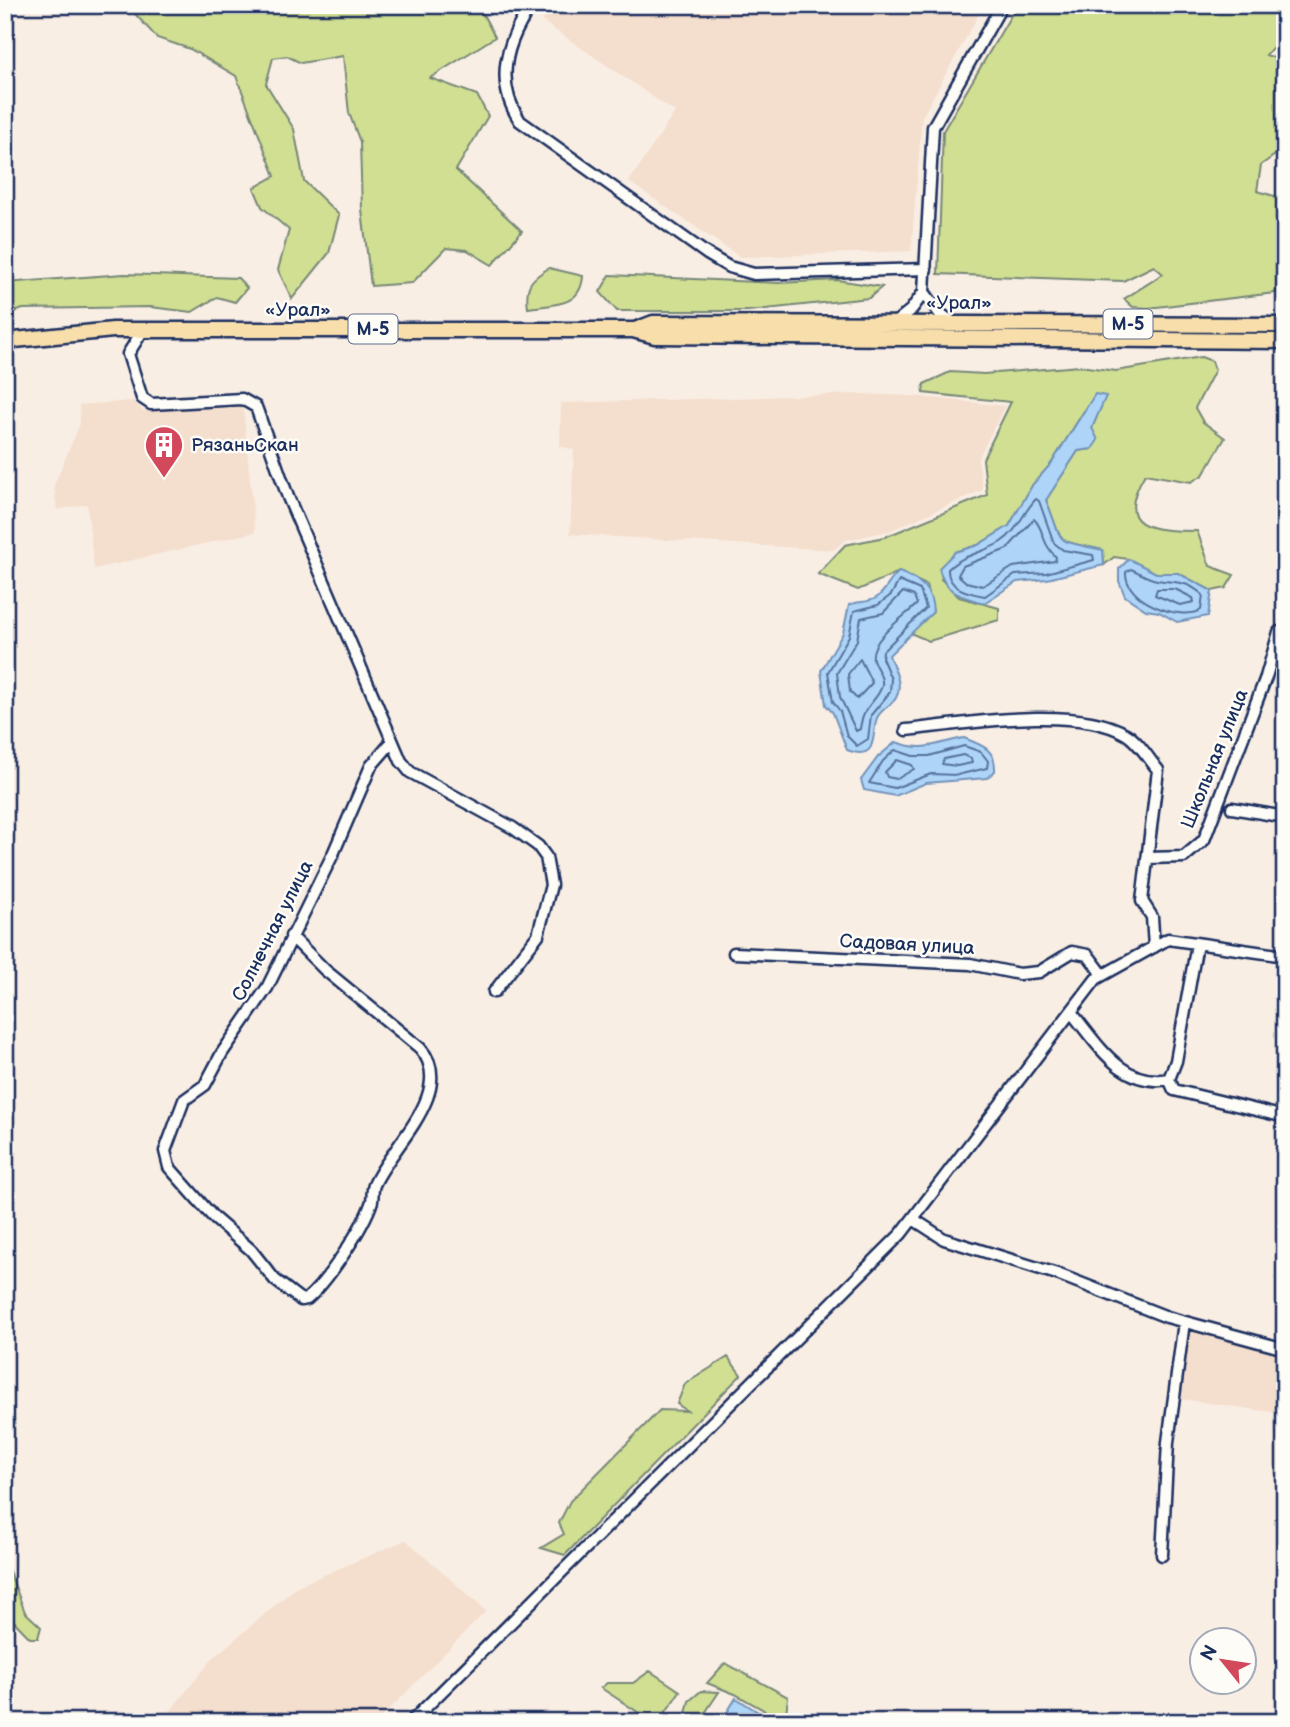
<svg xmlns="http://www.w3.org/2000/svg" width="1290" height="1727" viewBox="0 0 1290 1727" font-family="'Balsamiq Sans',sans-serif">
  <rect width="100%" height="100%" fill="#f9eee4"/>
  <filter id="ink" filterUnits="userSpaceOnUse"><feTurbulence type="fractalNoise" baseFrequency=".0143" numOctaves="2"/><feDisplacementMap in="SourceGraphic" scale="14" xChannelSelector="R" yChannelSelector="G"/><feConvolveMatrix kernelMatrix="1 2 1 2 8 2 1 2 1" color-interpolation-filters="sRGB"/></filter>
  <g filter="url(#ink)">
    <path fill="#f4decd" d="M553,5H984L922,117L911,251L740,257L629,182L675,112L542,21Z
      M859,394L913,396L1005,406L978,459L983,490L889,531L846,540L833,550L570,534L574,450L560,446L561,403Z
      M133,401L143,411L243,407L255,532L94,569L87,504L57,510L54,485L80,424L79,405Z
      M1190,1327L1285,1354V1414L1181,1399Z
      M406,1540L486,1611L377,1722H161L214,1657L298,1586Z"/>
    <path fill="#d1df92" stroke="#768778" stroke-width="2" d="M127,5H478L495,37L430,78L477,95L488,116L456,170L522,231L492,265L467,250L446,248L412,283L371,286L362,210L360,142L349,113L343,56L301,63L287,56L273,58L266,84L294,129L304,181L339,215L329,253L292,299L278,270L289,230L262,207L254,188L275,176L236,76L190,49L157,38Z
      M1017,5H1285V33L1266,55L1285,62V148L1261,165L1257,191L1274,196L1285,207V264L1275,293L1148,308L1133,307L1124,299L1163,274L1154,266L1123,281L938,274L943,131Z
      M549,268L583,276C581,307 554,304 528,308C525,286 530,279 549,268Z
      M124,274L238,278L247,288L235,302L217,297L192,312L150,307L23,309L5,315V283Z
      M610,275L779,283L837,280L882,287L869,298L748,311H617L600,292Z
      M1201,357L1212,361L1215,370L1195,408L1203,422L1225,438L1203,475L1191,482L1145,474C1112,529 1153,531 1197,531L1210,566L1234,575L1226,588L1212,591L1178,573H1156L1128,559L1114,557L1104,565L1103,550C1050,538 1066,548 1046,500L1078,451L1092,449V428L1100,409L1084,411L1051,464L1033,484L1009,526L978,545L955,552L941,579L959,597L999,608V620L929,641L910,633L933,612L926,585L899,572L858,590L818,574L845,545L885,537L987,495L983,459L1011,402L923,393L924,384L950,372L984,374L1080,366L1116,371Z
      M728,1357L741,1375L565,1555L541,1548L564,1534L559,1523L570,1501L660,1410L687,1411L677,1404L685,1384Z
      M5,1561L25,1612L41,1627L38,1638H30L5,1612Z
      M725,1663L788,1697L785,1722L735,1694L707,1683Z
      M650,1671L680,1691L659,1722H653L601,1688L607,1683H633Z
      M701,1691L719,1692L699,1722H684L689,1701Z"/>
    <path fill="#aed5f8" stroke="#7393ba" stroke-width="2" d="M1095,394L1106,396L1092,428L1098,440L1092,449L1078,451L1046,500C1066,548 1051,539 1103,550L1104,565L1047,579L1017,582L984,603C962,597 944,593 939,568L955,552L978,545L1009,526L1033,484L1051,464Z
      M1129,559L1156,573H1178L1212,591L1208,616L1177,622L1159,612L1146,610L1125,596L1119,581V569Z
      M899,572C920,580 932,588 933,612L889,655C893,667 904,684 896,698C892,705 881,709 877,718C871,735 879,762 847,750L833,713L826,705L821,671L843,633L849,605C858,601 868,603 876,598C887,591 889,579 899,572Z
      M964,738C982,745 996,749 995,771L987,778L926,783L895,796L864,790L861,780L878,757L896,742C925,753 935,743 964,738Z
      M736,1698L774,1722H721Z"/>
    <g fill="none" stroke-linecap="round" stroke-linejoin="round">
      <path stroke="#56719c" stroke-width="2" d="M1036,499L1039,501L1054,543L1063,550L1093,555L1094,560L1046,573L1015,575L985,596C969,593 947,589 948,569C963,554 984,553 1001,542C1018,531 1023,512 1036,499Z
        M1034,519C1044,528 1041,543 1056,557L1055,561L1013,567L983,586L966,582L958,575L963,566L1007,549Z
        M1131,569C1139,572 1148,579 1157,580C1177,583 1186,580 1203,595L1201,610C1180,622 1124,601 1126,572Z
        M899,581L920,590L926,608L883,651L882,658L891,679L890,692L871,715L868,739L857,746L847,736L840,711L833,702L828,672L849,636L854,611L878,605L891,595Z
        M1157,589H1175L1193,598L1194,602L1180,605L1155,595Z
        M903,592L914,596L917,604C905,617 869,639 873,659C875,668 884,676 882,685C879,700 863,704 860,729L856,731L840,697L837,673L857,640L861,618L883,613Z
        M860,659L872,683L857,699L850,692L848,674Z
        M964,746L981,752L988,761L987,768L957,775L931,774L895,788L869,783L883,761L895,750L913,756H929Z
        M963,755L971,758L972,763L957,766L942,764L944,759Z
        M897,760L912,765L914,769L897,779L887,777L885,772Z"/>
      <g stroke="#1b2f5e" stroke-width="15">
        <path id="minor" d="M532,5C506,41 494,82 520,121L707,254L729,267L754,274L926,269
          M924,292L940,314L953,322
          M896,322L911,310L924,292L933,127L1002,5
          M143,330L128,354L142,398L151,404L242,399L256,407L288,497L401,761L410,772L513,828L538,846L546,857L551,885L538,935L494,992
          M906,730C962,724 1076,704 1126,734C1138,741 1149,759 1158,770L1142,901L1152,917L1154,947
          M1232,808L1285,817
          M1147,858L1184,857L1204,840L1266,677L1279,632
          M291,936L325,970L420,1048C458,1091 389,1148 374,1185C372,1190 373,1196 372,1201C364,1227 327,1282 307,1299L301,1300L275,1280L251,1250L214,1218L169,1167L165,1151L184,1100L205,1085L222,1053L267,988L333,854L371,766L391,743
          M734,953L970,964L1019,974L1039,972L1072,952L1088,955L1103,975
          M1071,1012C1097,1043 1122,1088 1169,1079
          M1169,1079L1176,1061L1197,944
          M1169,1079L1174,1090L1285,1117
          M913,1219L944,1239L1057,1274L1167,1317L1285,1349
          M1162,1555L1168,1442L1184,1322
          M411,1722L901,1234L1096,979L1168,939L1285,956"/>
      </g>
      <g stroke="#1b2f5e" stroke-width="19">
        <path id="highway" d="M635,330L653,323L1285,325
          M5,341L113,330H633L655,336L1285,341"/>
      </g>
      <use href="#minor" stroke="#fdfcf7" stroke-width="10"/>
      <use href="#highway" stroke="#f8deab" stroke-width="14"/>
    </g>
  </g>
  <defs>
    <g id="building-pin" transform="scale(2.0125)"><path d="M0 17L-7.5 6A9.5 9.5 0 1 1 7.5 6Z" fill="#d1495b" stroke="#fdfcf7"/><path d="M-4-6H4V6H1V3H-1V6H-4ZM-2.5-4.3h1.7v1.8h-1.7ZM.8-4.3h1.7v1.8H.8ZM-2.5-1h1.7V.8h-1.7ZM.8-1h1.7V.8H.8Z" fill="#fff"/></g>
  </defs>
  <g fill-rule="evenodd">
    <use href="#building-pin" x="164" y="445"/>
  </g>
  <g text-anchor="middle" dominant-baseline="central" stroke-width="5" stroke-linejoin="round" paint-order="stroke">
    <g fill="#fdfcf7" stroke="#5f6c8c" stroke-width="2">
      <rect x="1103.5" y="309.5" width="49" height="29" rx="5"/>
      <rect x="348.5" y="314.5" width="49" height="29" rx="5"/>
    </g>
    <g font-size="18" font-weight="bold" fill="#1b2f5e">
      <text x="1128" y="324">М-5</text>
      <text x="373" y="329">М-5</text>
    </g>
    <g font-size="19" fill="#1b2f5e" stroke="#fdfcf7">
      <text x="959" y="303">«Урал»</text>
      <text x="298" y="310">«Урал»</text>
      <text transform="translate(1215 759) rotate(-68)">Школьная улица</text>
      <text transform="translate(273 931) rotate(-63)">Солнечная улица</text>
      <text transform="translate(907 945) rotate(3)">Садовая улица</text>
    </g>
    <g font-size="19" fill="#1b2f5e" stroke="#fdfcf7" text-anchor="start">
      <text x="191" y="445">РязаньСкан</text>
    </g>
  </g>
  <rect width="1290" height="1727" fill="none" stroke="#fdfcf7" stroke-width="28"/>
  <rect x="14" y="14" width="1262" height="1699" fill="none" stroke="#1b2f5e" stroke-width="2.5" filter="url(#ink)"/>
  <g transform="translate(1223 1661) rotate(300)"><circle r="33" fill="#fdfcf7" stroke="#a3aaba" stroke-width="2"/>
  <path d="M0-5L12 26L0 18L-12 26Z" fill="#d1495b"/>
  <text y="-10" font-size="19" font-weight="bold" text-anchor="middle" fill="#1b2f5e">N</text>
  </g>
</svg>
